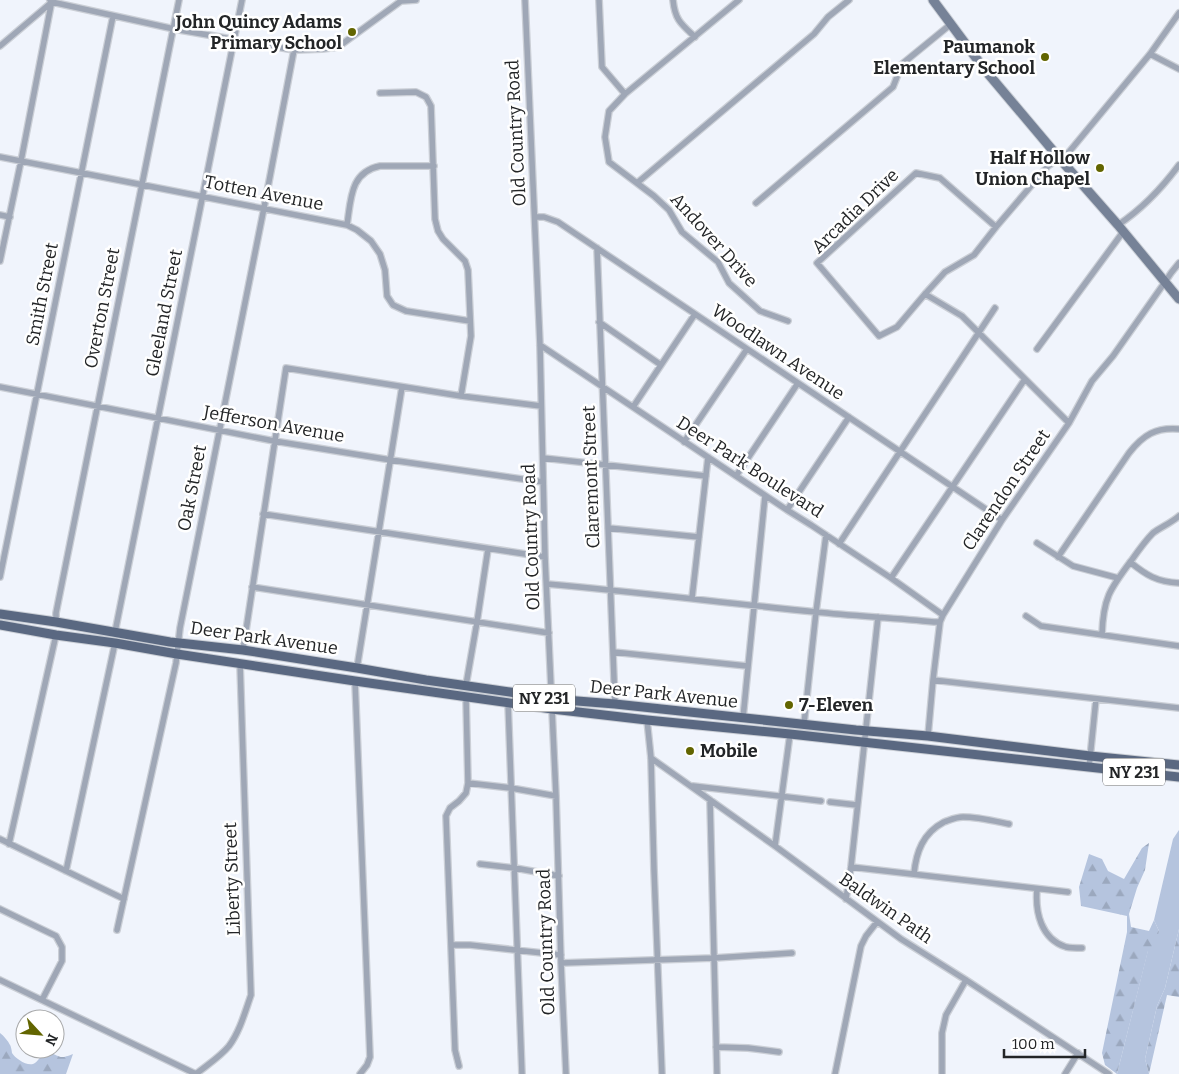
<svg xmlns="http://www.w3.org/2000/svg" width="1179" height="1074" viewBox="0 0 1179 1074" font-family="Bitter,serif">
  <defs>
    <pattern id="forest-firs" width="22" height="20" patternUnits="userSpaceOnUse" patternTransform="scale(1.25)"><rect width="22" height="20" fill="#b5c4de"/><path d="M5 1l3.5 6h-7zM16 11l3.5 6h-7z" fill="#9ba8be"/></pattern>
  </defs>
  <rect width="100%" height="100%" fill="#f0f4fc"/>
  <path fill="#b5c4de" d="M1179,830V929L1165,988L1157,1006L1145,1059L1149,1074H1117L1148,950L1159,931L1154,920L1173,839Z"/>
  <path fill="url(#forest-firs)" d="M1149,843L1145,870L1137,888L1129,914L1131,927L1149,931L1154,920L1159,931L1156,942L1148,951L1117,1074L1105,1065L1102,1053L1127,932V916L1081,906L1079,887L1089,854L1102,859L1108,871L1124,879L1142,848Z
    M1179,929V997L1167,995L1149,1074L1145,1059L1157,1006L1165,988Z
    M0,1033C4,1036 8,1041 10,1045C11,1046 12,1052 12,1053C15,1058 26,1066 33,1064C39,1062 40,1054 48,1052C61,1056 58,1060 73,1054L66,1074H0Z"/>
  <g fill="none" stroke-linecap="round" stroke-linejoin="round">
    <g stroke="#cbcfd6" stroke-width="8">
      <path id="street" d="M50,0L52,2L174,29L294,50L322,49L338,47L401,1L416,0
        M525,0L540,345L545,557L556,796L561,963L566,1074
        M599,0L602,67L625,94
        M673,0C675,20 681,24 695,37
        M739,0L625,94L609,111L605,137L609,162L654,196L669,210L682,232L718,262L729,283L760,311L788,321
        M0,46L52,2
        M1150,54L1179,69
        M380,93L416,92L426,97L431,106L435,219L438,231L443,239L465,261L468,270L471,336L461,396
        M0,157L347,225L357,230L371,241L380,254L385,270L387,296L393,305L406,311L470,321
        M637,183L814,34L828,17L849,0
        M756,203L893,87L902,64L951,24
        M0,215L10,217
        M535,217H544L558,222L1002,520
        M347,225C351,199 350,172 380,166H434
        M1118,225C1142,209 1162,188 1179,165
        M996,227L940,178L916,173L817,263L879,336L897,327L925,294L945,272L974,255L996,227L1048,166L1069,152L1150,54L1179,13
        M597,248L615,704
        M0,261L21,161L52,0
        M925,294L962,316L1069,423
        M599,322L661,365
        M540,345L787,510L811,525L891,578L943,615
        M1037,349L1123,232
        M0,387L274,441L391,460L543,482
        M633,407L695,314
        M684,442L747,349
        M543,458L706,476
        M736,476L798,383
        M787,510L849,417
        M263,514L545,557
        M608,528L699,537
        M1037,543L1073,566L1118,578
        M839,544L995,308
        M1058,557L1129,453C1143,435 1156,427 1179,429
        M1130,562C1146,575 1157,582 1179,583
        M0,577L113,16
        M891,578L1025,379
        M547,584C637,592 726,603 816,612C855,616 895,618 934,622H940
        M252,587L549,633
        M692,598L708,457
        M1026,616L1041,626L1179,646
        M56,622V613L179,0
        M115,632L242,0
        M1102,635C1103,598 1110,589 1131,561C1138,551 1145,541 1153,533C1161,527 1171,523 1179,516
        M243,650L286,368L461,396L541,406
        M613,652L747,666
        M357,668L402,387
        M933,680L1179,708
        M355,681L370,1057L367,1065L360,1074
        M466,685L477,622L488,549
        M508,702L522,1074
        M743,718L765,496
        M647,720L651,758L654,870L662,1074
        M804,724L816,612L826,535
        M928,736L933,680L940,622L943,615L1002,520L1069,423L1092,381L1113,356L1165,282L1171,273L1179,263
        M651,758L775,846L901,939L966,980L1109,1074
        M1089,768L1096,699
        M468,783L511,788L556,796
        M693,786L821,801
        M710,800L717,1074
        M830,802L857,805
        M0,839L124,899
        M9,844L56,635
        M775,846L790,734
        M480,864L515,868L559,876
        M851,867L1068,892
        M66,871L115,643
        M914,874C916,852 923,833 944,822C950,820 956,817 963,817C978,817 994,821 1009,824
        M1037,889C1035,912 1041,939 1066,947C1071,948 1077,948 1082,948
        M846,899L851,867L878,617
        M0,909L56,936L62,947V961L42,1000
        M117,930L176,663L180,628L264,208L294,50
        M451,945H470L561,955
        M561,963L714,958L792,953
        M0,980L196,1074
        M716,1047L748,1048L779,1052
        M459,1066L455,1050L446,816L450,808L459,801L466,793L468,783L466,697
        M196,1074C207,1065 220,1057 229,1046C240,1031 245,1012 251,995L240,663
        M835,1074L861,946L866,936L877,922
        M942,1074V1033L946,1015L966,980
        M1065,1074L1078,1053"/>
    </g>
    <g stroke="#cbcfd6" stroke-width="11">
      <path id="secondary" d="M933,0L985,70L1060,159L1118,225L1179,299"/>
    </g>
    <g stroke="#cbcfd6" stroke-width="11">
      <path id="primary" d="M0,614L56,622L170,642L243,650L357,668L426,680L510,692L552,699L615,704L856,730L928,736L1090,756L1179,765
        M0,625L56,635L115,643L177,654L355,681L552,709L647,720L790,734L1179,777"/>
    </g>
    <use href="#street" stroke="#9fa7b6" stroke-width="5.5"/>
    <use href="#secondary" stroke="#768297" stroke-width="9"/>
    <use href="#primary" stroke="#5a6881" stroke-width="9"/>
  </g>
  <g fill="#626500" stroke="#fff" stroke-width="2">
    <circle cx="352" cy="32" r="5"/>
    <circle cx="1045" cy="57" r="5"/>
    <circle cx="1100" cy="168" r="5"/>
    <circle cx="789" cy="705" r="5"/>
    <circle cx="690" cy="751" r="5"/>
  </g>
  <g text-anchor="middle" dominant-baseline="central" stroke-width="5" stroke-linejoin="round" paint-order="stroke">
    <g fill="#fff" stroke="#656668" stroke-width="1">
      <rect x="513" y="684.5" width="62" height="27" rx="4"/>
      <rect x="1103" y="758.5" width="62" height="27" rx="4"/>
    </g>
    <g font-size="16" font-weight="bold" fill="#232527">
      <text x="544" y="698">NY 231</text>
      <text x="1134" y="772">NY 231</text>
    </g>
    <g font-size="18" font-weight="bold" fill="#232527" stroke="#fff" text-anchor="end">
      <text x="342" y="22">John Quincy Adams<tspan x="342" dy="21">Primary School</tspan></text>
      <text x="1035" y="47">Paumanok<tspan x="1035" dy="21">Elementary School</tspan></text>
      <text x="1090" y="158">Half Hollow<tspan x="1090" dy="21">Union Chapel</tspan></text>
      <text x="799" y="705" text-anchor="start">7-Eleven</text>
      <text x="700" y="751" text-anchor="start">Mobile</text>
    </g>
    <g font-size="18" fill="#232527" stroke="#fff">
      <text transform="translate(516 133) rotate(-93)">Old Country Road</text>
      <text transform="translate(264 193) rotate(11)">Totten Avenue</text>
      <text transform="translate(855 211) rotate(-44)">Arcadia Drive</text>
      <text transform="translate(714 240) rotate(48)">Andover Drive</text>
      <text transform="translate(42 294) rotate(-79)">Smith Street</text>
      <text transform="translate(102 308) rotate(-79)">Overton Street</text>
      <text transform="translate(164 313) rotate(-79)">Gleeland Street</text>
      <text transform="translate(778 352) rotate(34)">Woodlawn Avenue</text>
      <text transform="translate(274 424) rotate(10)">Jefferson Avenue</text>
      <text transform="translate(750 467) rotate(33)">Deer Park Boulevard</text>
      <text transform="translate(591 477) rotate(-92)">Claremont Street</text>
      <text transform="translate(192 488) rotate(-79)">Oak Street</text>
      <text transform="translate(1006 490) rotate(-56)">Clarendon Street</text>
      <text transform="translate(531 537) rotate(-92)">Old Country Road</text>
      <text transform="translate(264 638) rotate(8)">Deer Park Avenue</text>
      <text transform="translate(664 694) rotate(6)">Deer Park Avenue</text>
      <text transform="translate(232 879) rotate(-92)">Liberty Street</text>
      <text transform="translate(886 908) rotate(35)">Baldwin Path</text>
      <text transform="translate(546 942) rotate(-92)">Old Country Road</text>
    </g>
  </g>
  <g transform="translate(40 1034) rotate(116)"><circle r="24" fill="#ffffff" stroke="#a7a8a9"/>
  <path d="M0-4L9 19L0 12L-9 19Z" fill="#626500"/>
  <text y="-8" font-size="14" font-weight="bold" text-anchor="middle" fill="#232527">N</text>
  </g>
  <path d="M1004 1049v8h81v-8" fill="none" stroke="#232527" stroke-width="2.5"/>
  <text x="1012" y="1049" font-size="15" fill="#232527" stroke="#ffffff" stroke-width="4" paint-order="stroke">100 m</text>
</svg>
